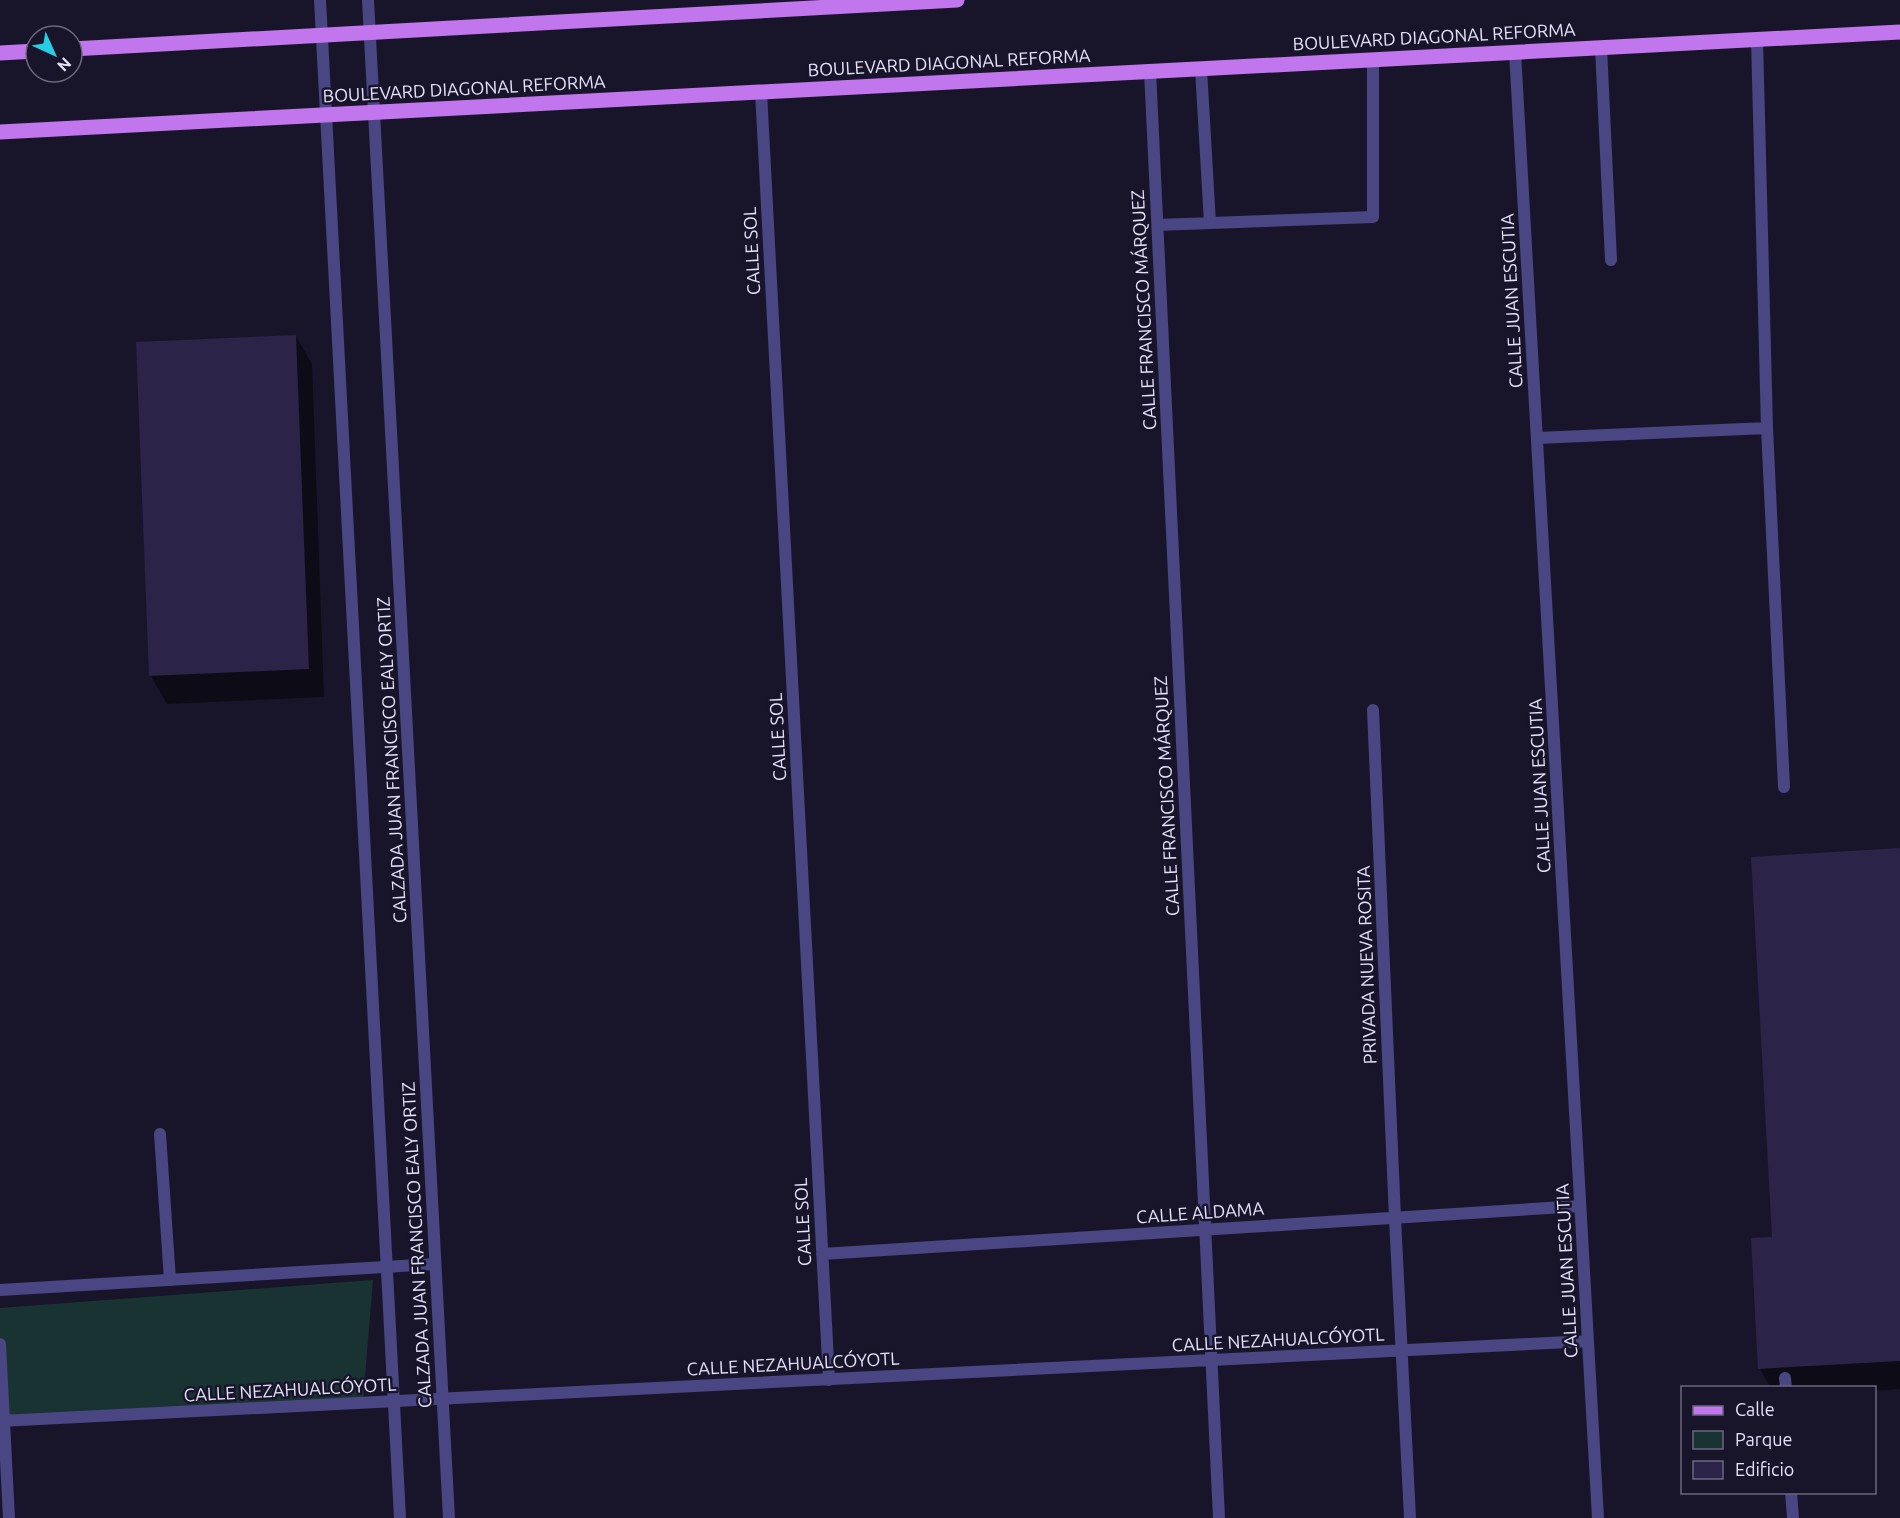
<svg xmlns="http://www.w3.org/2000/svg" width="1900" height="1518" viewBox="0 0 1900 1518" font-family="Ubuntu,sans-serif">
  <rect width="100%" height="100%" fill="#18152a"/>
  <path fill="#183332" d="M373,1280L363,1401L0,1418V1308Z"/>
  <path fill="#0007" d="M296,336L312,364L324,697L167,704L151,676Z
    M1900,849V1389L1874,1391V1388H1771L1760,1369L1773,1238Z"/>
  <path fill="#2b2348" d="M296,335L309,669L149,676L136,342Z
    M1900,848V1361L1758,1369L1751,1238L1772,1237L1751,857Z"/>
  <g fill="none" stroke-linecap="round" stroke-linejoin="round">
    <path stroke="#494683" stroke-width="12" d="M1757,39L1767,428L1784,787
      M1601,47L1611,260
      M1201,69L1210,223
      M1157,225L1373,217V60
      M1537,438L1767,428
      M160,1134L170,1280"/>
    <path stroke="#494683" stroke-width="12" d="M1515,52L1598,1518
      M1150,71L1219,1518
      M761,92L829,1380
      M1373,710L1395,1218L1410,1518
      M822,1254L1580,1206
      M0,1290L435,1264
      M0,1344L9,1518
      M1785,1378L1786,1388
      M0,1421L1588,1341
      M1791,1492L1793,1518"/>
    <path stroke="#494683" stroke-width="12" d="M320,0L400,1518
      M368,0L449,1518"/>
    <path stroke="#c276ee" stroke-width="15" d="M72,49L957,0
      M0,53L36,51
      M0,132L1900,32"/>
  </g>
  <g text-anchor="middle" dominant-baseline="central" stroke-width="5" stroke-linejoin="round" paint-order="stroke">
    <g font-size="18" fill="#e4e1fb" stroke="#18152a">
      <text transform="translate(1434 36) rotate(-3)">BOULEVARD DIAGONAL REFORMA</text>
      <text transform="translate(949 62) rotate(-3)">BOULEVARD DIAGONAL REFORMA</text>
      <text transform="translate(464 88) rotate(-3)">BOULEVARD DIAGONAL REFORMA</text>
      <text transform="translate(751 251) rotate(-93)">CALLE SOL</text>
      <text transform="translate(1511 301) rotate(-93)">CALLE JUAN ESCUTIA</text>
      <text transform="translate(1143 310) rotate(-93)">CALLE FRANCISCO MÁRQUEZ</text>
      <text transform="translate(777 737) rotate(-93)">CALLE SOL</text>
      <text transform="translate(391 760) rotate(-93)">CALZADA JUAN FRANCISCO EALY ORTIZ</text>
      <text transform="translate(1539 786) rotate(-93)">CALLE JUAN ESCUTIA</text>
      <text transform="translate(1166 796) rotate(-93)">CALLE FRANCISCO MÁRQUEZ</text>
      <text transform="translate(1366 965) rotate(-92)">PRIVADA NUEVA ROSITA</text>
      <text transform="translate(1200 1212) rotate(-4)">CALLE ALDAMA</text>
      <text transform="translate(802 1222) rotate(-93)">CALLE SOL</text>
      <text transform="translate(416 1245) rotate(-93)">CALZADA JUAN FRANCISCO EALY ORTIZ</text>
      <text transform="translate(1566 1271) rotate(-93)">CALLE JUAN ESCUTIA</text>
      <text transform="translate(1278 1339) rotate(-3)">CALLE NEZAHUALCÓYOTL</text>
      <text transform="translate(793 1363) rotate(-3)">CALLE NEZAHUALCÓYOTL</text>
      <text transform="translate(290 1389) rotate(-3)">CALLE NEZAHUALCÓYOTL</text>
    </g>
  </g>
  <rect x="1681" y="1386" width="195" height="108" fill="#18152a" stroke="#6a677e" stroke-width="1.5"/>
  <rect x="1693" y="1406" width="30" height="9" fill="#c276ee" stroke="#6a677e" stroke-width="1.5"/>
  <text x="1735" y="1416" font-size="18" fill="#e4e1fb">Calle</text>
  <rect x="1693" y="1431" width="30" height="18" fill="#183332" stroke="#6a677e" stroke-width="1.5"/>
  <text x="1735" y="1446" font-size="18" fill="#e4e1fb">Parque</text>
  <rect x="1693" y="1461" width="30" height="18" fill="#2b2348" stroke="#6a677e" stroke-width="1.5"/>
  <text x="1735" y="1476" font-size="18" fill="#e4e1fb">Edificio</text>
  <g transform="translate(54 54) rotate(135)"><circle r="28" fill="#18152a" stroke="#6a677e" stroke-width="1.5"/>
  <path d="M0-4.5L10 22L0 15L-10 22Z" fill="#25cfe3"/>
  <text y="-9" font-size="16" font-weight="bold" text-anchor="middle" fill="#e4e1fb">N</text>
  </g>
</svg>
